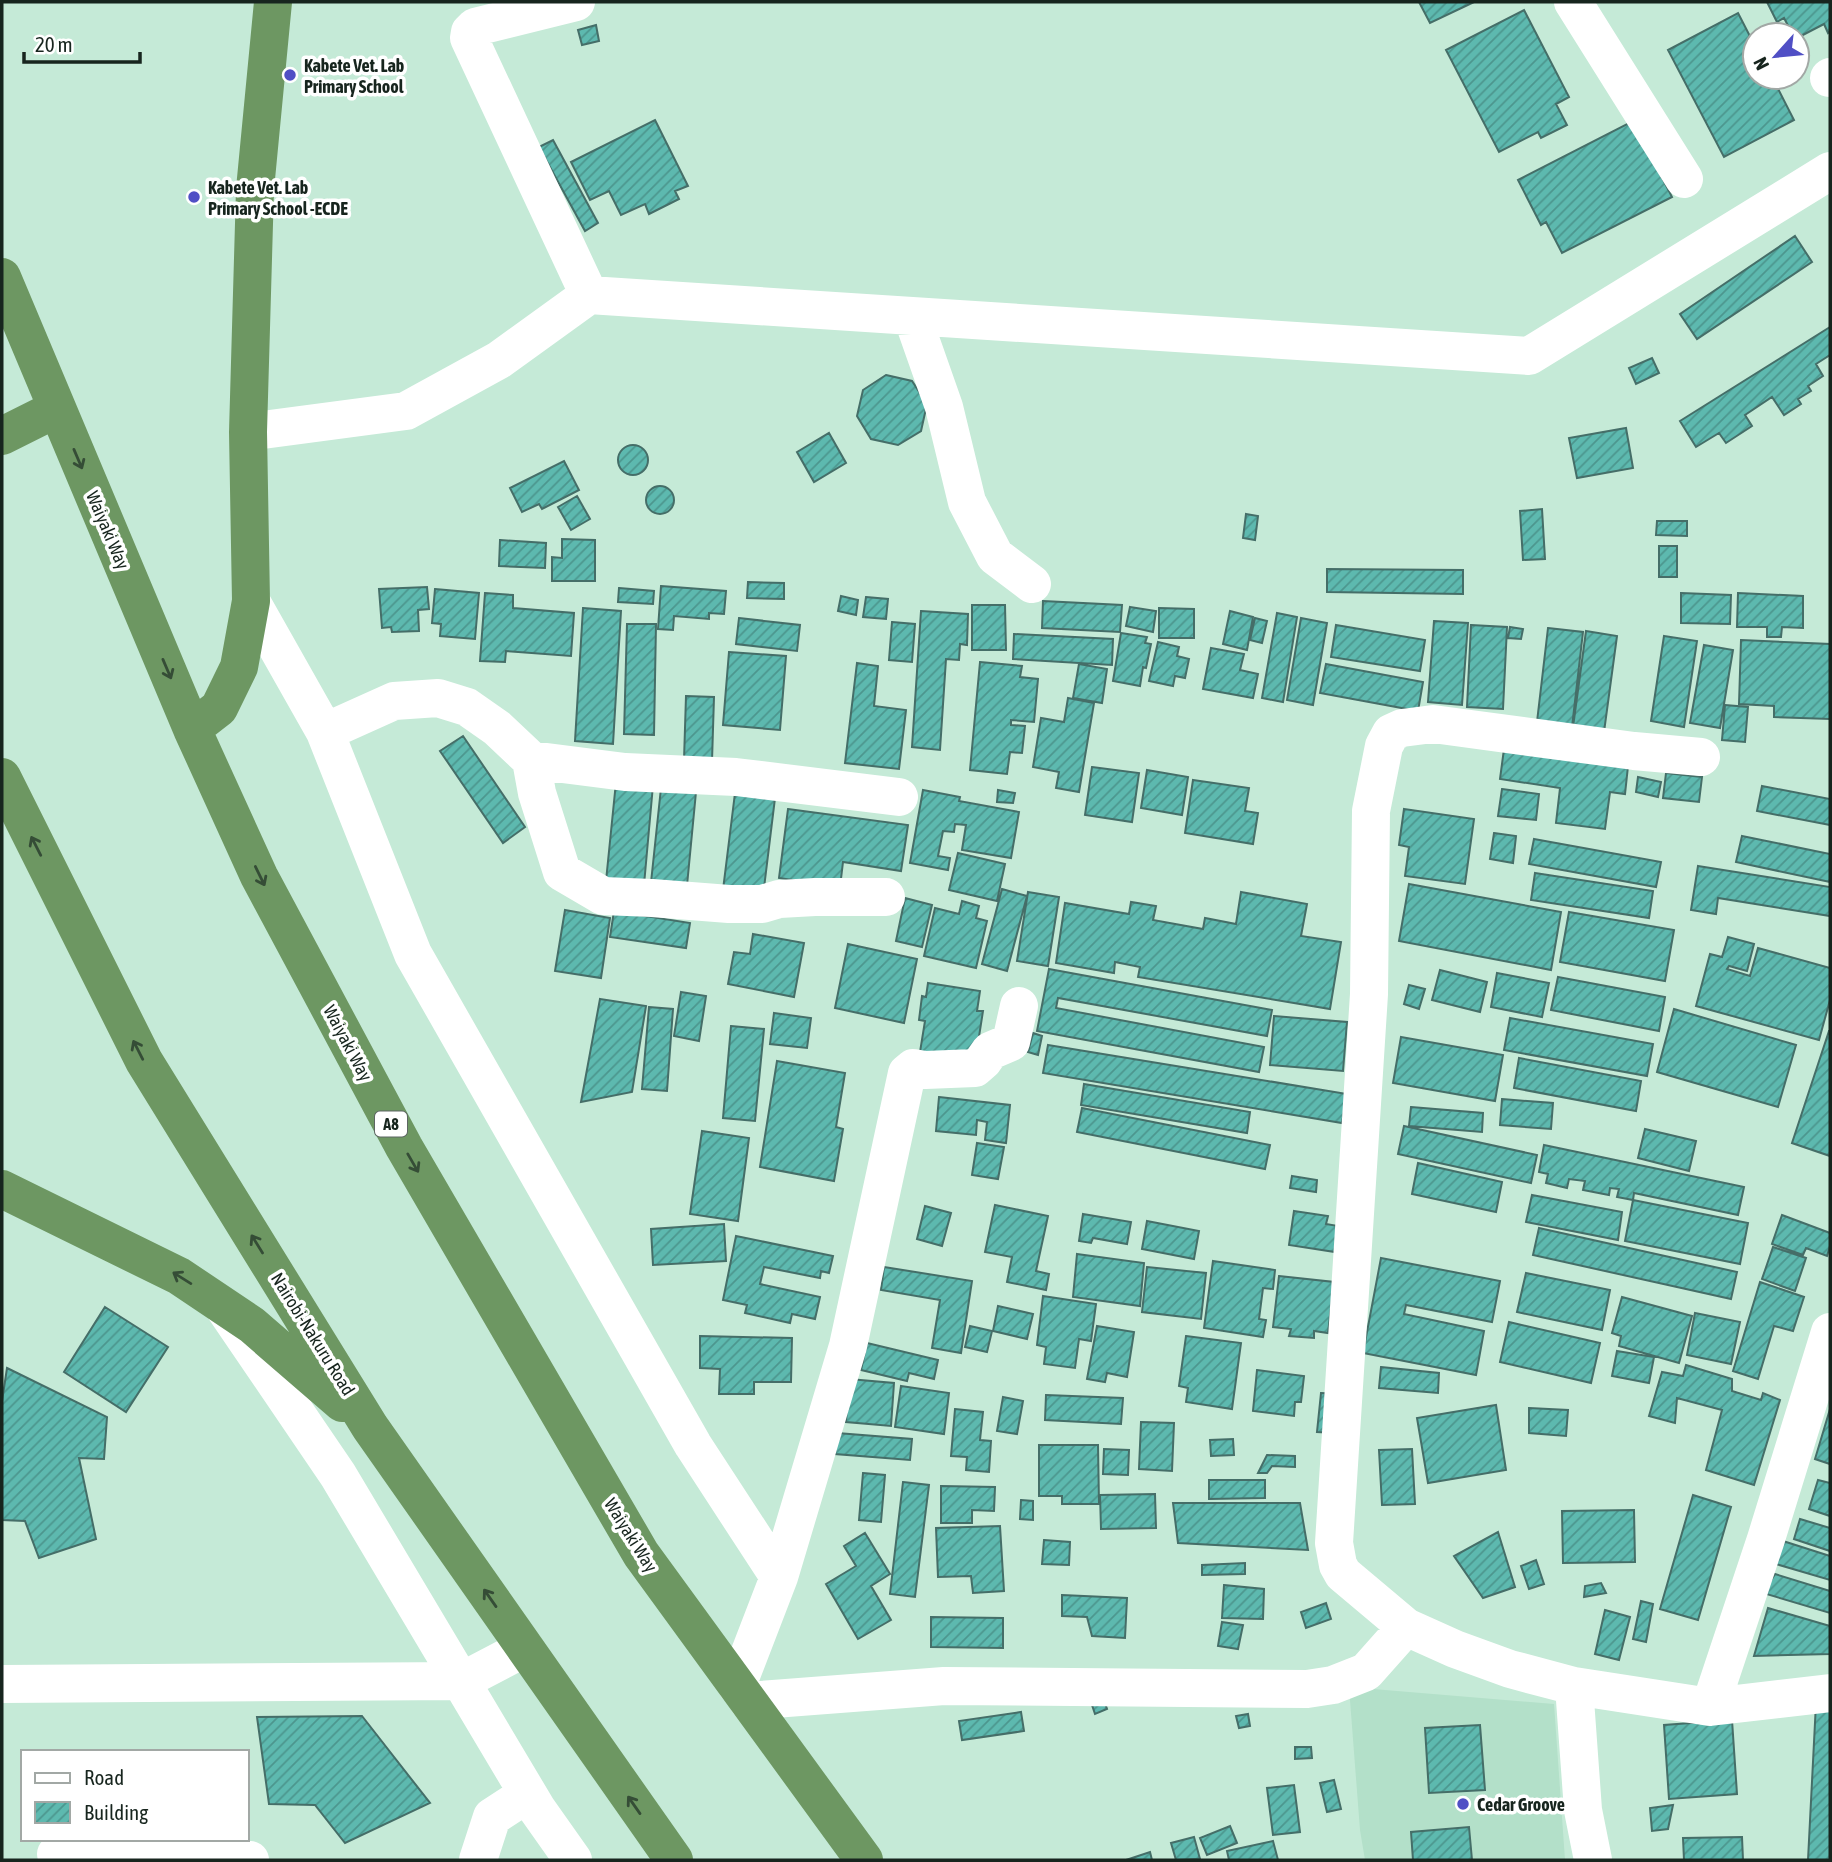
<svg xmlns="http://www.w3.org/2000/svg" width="1832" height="1862" viewBox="0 0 1832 1862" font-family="'Asap Condensed',sans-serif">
  <defs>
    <pattern id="building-hatch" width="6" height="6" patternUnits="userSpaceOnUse" patternTransform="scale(1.75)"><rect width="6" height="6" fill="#5db9af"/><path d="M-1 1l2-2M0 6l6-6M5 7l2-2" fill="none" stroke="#4c968e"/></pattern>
  </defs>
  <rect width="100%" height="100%" fill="#c5ead7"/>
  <path fill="#b3e0c9" d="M1349,1687L1554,1704L1565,1860H1365L1360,1830Z"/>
  <path fill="url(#building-hatch)" stroke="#456e68" stroke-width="2" d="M1419,2H1474L1430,23Z
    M1767,2H1830V31L1828,33L1824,24L1797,38V35H1793L1784,18L1777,22Z
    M1524,10L1569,97L1556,104L1567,125L1541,138L1538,132L1499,152L1446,50Z
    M1738,13L1755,46V77H1772L1794,120L1724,157L1668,50Z
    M596,25L599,41L582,45L578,30Z
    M655,120L688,186L675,191L679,199L649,214L645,204L621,215L609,191L590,200L571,162Z
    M1633,121L1672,197L1562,253L1546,222L1541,225L1518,180Z
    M553,140L598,223L585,231L539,147Z
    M1795,236L1812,262L1697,339L1680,314Z
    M1830,327V355L1816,364L1823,376L1808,386L1811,391L1798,399L1801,404L1784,415L1772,397L1745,415L1752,426L1726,443L1719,433L1696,447L1680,421Z
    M1652,358L1659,373L1636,384L1629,368Z
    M886,375L912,381L927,404L921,431L898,445L871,439L857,416L863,390Z
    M1626,428L1633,468L1577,478L1569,438Z
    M829,433L846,463L814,482L797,452Z
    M618 460a15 15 0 1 1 30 0a15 15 0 1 1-30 0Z
    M564,461L579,490L542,509L539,504L522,512L510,488Z
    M646 500a14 14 0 1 1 28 0a14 14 0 1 1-28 0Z
    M577,496L590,519L571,530L558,507Z
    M1542,509L1545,559L1523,560L1520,511Z
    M1246,514L1258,516L1255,540L1243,538Z
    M1657,521H1687V536L1656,535Z
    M562,539L595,540V581H552V557L562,558Z
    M500,540L546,543L545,568L499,566Z
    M1659,546H1677V577H1659Z
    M1327,569L1463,570V594L1327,592Z
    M748,582L784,583V599L747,598Z
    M661,586L726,591L724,614L709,613V619L674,616L673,630L658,629Z
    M427,587L429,609L418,610L419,631L392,632L391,627L382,628L379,589Z
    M619,588L654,591L653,604L618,602Z
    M435,589L479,593L475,639L440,636L441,624L432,623Z
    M485,593L513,595V608L574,613L571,656L506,651L505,662L480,661Z
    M1681,593L1731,595L1730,624L1681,623Z
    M1738,593L1803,596V628L1782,627L1781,637H1767V627H1737Z
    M841,596L858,600L856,615L838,611Z
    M866,597L888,599L886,619L863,617Z
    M1043,601L1122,605L1120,632L1042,628Z
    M972,605H1005L1006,650H972Z
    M1130,607L1156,611L1153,632L1126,626Z
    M583,608L621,611L613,744L575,741Z
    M1159,608L1194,609V638H1159Z
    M921,611L968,614L967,645L960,644L959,660L946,659L940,750L912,747Z
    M1230,611L1253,617L1247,650L1223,644Z
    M1277,613L1297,617L1283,702L1262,698Z
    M739,618L800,625L797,651L736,644Z
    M1255,618L1267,621L1262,643L1250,640Z
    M1301,618L1327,623L1313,705L1287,700Z
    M1434,621L1468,623L1462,705L1428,702Z
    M892,622L915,624L912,662L889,660Z
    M627,624H656L654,735L624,734Z
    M1336,625L1425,640L1420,671L1331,657Z
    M1471,625L1507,627L1503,709L1467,707Z
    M1510,627L1523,629L1521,639L1508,638Z
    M1548,628L1583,632L1572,727L1537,722Z
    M1586,631L1617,636L1604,732L1573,727Z
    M1121,633L1147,637L1145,643L1151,644L1146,668L1143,667L1140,686L1113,681Z
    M1014,634L1113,639L1112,665L1013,659Z
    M1664,636L1697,641L1684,727L1651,721Z
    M1741,640L1830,644V719L1774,717V706L1739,704Z
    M1158,642L1179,647L1177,656L1189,659L1185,678L1175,676L1173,686L1149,681Z
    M1704,645L1733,650L1720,728L1690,723Z
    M1211,648L1244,654L1240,670L1258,674L1253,698L1203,689Z
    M729,652L786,656L780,730L723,725Z
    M980,662L1022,666L1020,677L1038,679L1034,722L1011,720V725L1025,726L1022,753L1010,752L1007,774L970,770Z
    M857,663L878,666L874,706L906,710L899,769L845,763Z
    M1079,664L1107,669L1102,703L1073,698Z
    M1326,664L1423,682L1418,711L1320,693Z
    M686,696L714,697L712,761L684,760Z
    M1068,698L1094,703L1079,792L1056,788L1059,772L1033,767L1041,718L1064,722Z
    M1725,705L1748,707L1745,742L1722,740Z
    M463,736L525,827L503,843L440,751Z
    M1504,749L1628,766L1625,794L1610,792L1605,829L1556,823L1560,788L1500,779Z
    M1092,767L1139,773L1132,822L1085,815Z
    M1147,770L1188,777L1182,815L1141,808Z
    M1666,773L1702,777L1699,802L1663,798Z
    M1638,777L1661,782L1658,797L1636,792Z
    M1193,780L1249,788L1245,811L1258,813L1253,844L1185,833Z
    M616,782L653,785L644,885L606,881Z
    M1762,786L1830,799V825L1757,811Z
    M661,788L696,792L686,896L650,892Z
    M1502,789L1539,794L1536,820L1498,816Z
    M923,790L960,797L959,801L1019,812L1011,858L962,850L966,825L955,824L954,832L943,831L938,856L950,858L948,870L910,863Z
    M998,790L1015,793L1013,803L997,802Z
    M735,793L775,798L763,896L723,890Z
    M788,809L908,825L901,871L843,862L840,887L779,878Z
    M1404,809L1474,819L1465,884L1405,876L1409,847L1399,845Z
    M1494,833L1516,836L1513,863L1490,859Z
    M1742,836L1830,854V882L1736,862Z
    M1534,839L1661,862L1656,887L1529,864Z
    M958,853L1005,864L997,901L949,890Z
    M1698,866L1830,887V916L1718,898L1716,914L1691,910Z
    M1535,873L1653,891L1649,918L1531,900Z
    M1409,884L1561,912L1551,970L1399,941Z
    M1002,889L1027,896L1007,971L982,964Z
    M1028,892L1059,897L1048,966L1017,961Z
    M1241,892L1307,904L1301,936L1341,942L1330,1009L1138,977L1140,967L1115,962L1114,973L1056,963L1065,903L1129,914L1131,902L1156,906L1153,920L1203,929L1205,918L1236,924Z
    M905,898L932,905L922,947L896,941Z
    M962,901L979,906L976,918L987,921L976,968L924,956L935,908L959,914Z
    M565,910L610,918L601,978L555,971Z
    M614,911L690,923L686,948L610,937Z
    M1569,912L1674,930L1665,981L1560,962Z
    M753,934L804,943L794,997L728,984L734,952L750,954Z
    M1728,937L1754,944L1747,971L1729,966L1727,969L1750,976L1758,948L1830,968V1000L1819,1040L1696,1006L1710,954L1722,957Z
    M848,944L917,959L904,1023L835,1008Z
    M1049,969L1272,1010L1267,1036L1058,998L1056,1008L1264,1047L1259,1072L1037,1031Z
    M1440,970L1487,982L1480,1012L1432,1000Z
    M1497,973L1549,983L1542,1017L1491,1007Z
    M1558,977L1665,997L1659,1031L1551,1010Z
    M928,983L980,991L977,1011H983L976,1056L920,1052L925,1021L919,1020L922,996L926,997Z
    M1409,985L1425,989L1419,1009L1404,1004Z
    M681,992L706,996L699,1041L674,1036Z
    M600,999L646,1006L632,1092L581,1102Z
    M649,1007L673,1009L667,1091L642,1089Z
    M1674,1009L1796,1045L1778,1107L1657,1072Z
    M774,1013L811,1018L807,1048L770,1044Z
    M1274,1016L1347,1022L1343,1071L1270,1065Z
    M1510,1018L1653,1044L1647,1076L1504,1050Z
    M731,1026L764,1029L755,1121L723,1118Z
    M1829,1031H1830V1156L1792,1143Z
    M1033,1033L1042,1036L1038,1055L1028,1052Z
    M1401,1037L1503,1055L1495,1101L1393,1083Z
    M1048,1045L1347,1094L1342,1123L1043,1073Z
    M1519,1058L1641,1081L1636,1111L1514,1088Z
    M777,1061L845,1073L836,1127L843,1129L834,1181L760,1167Z
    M1084,1084L1250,1112L1247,1133L1081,1105Z
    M939,1097L1010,1105L1006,1143L985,1140L987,1122L977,1120L976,1135L936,1131Z
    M1502,1099L1553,1103L1551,1129L1500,1125Z
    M1411,1107L1483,1113L1482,1132L1409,1126Z
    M1082,1108L1270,1145L1265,1169L1077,1132Z
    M1404,1126L1537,1155L1531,1183L1398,1154Z
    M1645,1129L1696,1141L1689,1171L1638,1158Z
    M702,1131L749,1138L738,1221L690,1214Z
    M977,1143L1004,1147L998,1179L972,1175Z
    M1544,1145L1744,1187L1738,1215L1634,1193L1633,1200L1617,1197L1619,1189L1610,1188L1609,1195L1583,1190L1585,1181L1569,1179L1567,1188L1546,1183L1548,1174L1539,1172Z
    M1418,1163L1502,1182L1496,1212L1412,1194Z
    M1292,1176L1317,1180L1316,1192L1290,1188Z
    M1532,1195L1622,1212L1618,1240L1526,1222Z
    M1633,1200L1748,1223L1740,1264L1625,1241Z
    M995,1205L1048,1216L1036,1271L1049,1274L1046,1290L1007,1282L1012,1257L985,1252Z
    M925,1206L951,1213L942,1246L917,1239Z
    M1294,1211L1328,1216L1326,1224L1338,1226L1335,1252L1289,1245Z
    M1083,1214L1131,1222L1127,1244L1093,1238L1091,1243L1079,1241Z
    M1782,1215L1830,1233V1246L1827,1256L1806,1248L1803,1255L1772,1244Z
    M1147,1221L1199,1231L1194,1259L1142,1249Z
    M724,1224L726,1261L653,1265L651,1229Z
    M1539,1228L1737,1272L1731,1299L1533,1255Z
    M736,1236L833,1256L829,1273L821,1271L820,1278L764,1267L760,1284L820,1297L815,1319L792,1314L790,1323L745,1313L747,1305L723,1300Z
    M1773,1247L1806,1258L1795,1291L1762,1279Z
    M1077,1254L1144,1263L1140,1306L1073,1297Z
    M1381,1258L1500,1281L1492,1322L1406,1305L1404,1314L1484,1331L1476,1375L1363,1353Z
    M1213,1261L1275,1270L1273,1289L1263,1288L1259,1319L1266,1320L1263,1337L1204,1328Z
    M884,1267L972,1281L961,1353L932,1348L940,1300L881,1290Z
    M1147,1267L1206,1273L1201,1319L1142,1312Z
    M1526,1273L1610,1290L1602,1330L1517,1312Z
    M1279,1276L1334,1282L1328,1333L1314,1331V1338L1289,1336L1291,1329L1273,1327Z
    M1760,1282L1804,1297L1793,1331L1774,1326L1758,1379L1733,1371Z
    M1043,1296L1096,1304L1091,1341L1079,1339L1075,1368L1044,1364L1046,1347L1037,1345Z
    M1622,1297L1692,1316L1679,1363L1619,1346L1621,1336L1612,1333Z
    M998,1306L1033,1314L1027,1339L993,1331Z
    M105,1307L168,1347L126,1412L64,1372Z
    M1695,1313L1740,1322L1731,1364L1687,1355Z
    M1509,1322L1600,1343L1591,1383L1500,1362Z
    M970,1326L992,1331L987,1352L965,1347Z
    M1097,1326L1134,1332L1127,1377L1107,1373L1105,1382L1087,1379Z
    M700,1336L792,1338L791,1382H754V1394H719L720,1369L700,1368Z
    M1186,1336L1241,1343L1232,1409L1186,1402L1188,1388L1179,1386Z
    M867,1343L938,1360L934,1379L909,1373L907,1381L861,1370Z
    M1617,1351L1654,1357L1649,1383L1612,1376Z
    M1686,1365L1732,1379V1391L1761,1400L1763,1393L1780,1400L1754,1485L1706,1470L1722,1410L1677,1398L1675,1423L1649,1416L1662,1372L1683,1376Z
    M1381,1367L1439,1373L1438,1393L1379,1388Z
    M7,1368L107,1417L104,1459L79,1458L96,1539L39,1558L25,1521L2,1520V1401Z
    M1257,1370L1304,1376L1301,1402H1295L1294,1416L1253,1411Z
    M849,1379L894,1383L891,1426L846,1422Z
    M901,1386L949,1393L944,1434L895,1427Z
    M1321,1393L1339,1394L1336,1433L1317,1432Z
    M1046,1395L1123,1398L1121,1424L1045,1420Z
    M1003,1397L1023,1401L1017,1434L997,1431Z
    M1496,1405L1506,1470L1428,1483L1417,1418Z
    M1529,1408L1568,1410L1566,1436L1529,1433Z
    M955,1409L983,1412L980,1440L991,1441L989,1472L966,1470L967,1457L951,1456Z
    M1830,1409V1464L1815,1459Z
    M1141,1422L1174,1423L1172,1471L1139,1469Z
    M837,1433L912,1439L910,1460L835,1454Z
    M1233,1439L1234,1455L1211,1456L1210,1440Z
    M1039,1445H1098L1099,1504H1062V1496H1039Z
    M1104,1449L1129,1450L1128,1475L1103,1474Z
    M1412,1449L1415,1504L1382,1505L1379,1450Z
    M1267,1455L1295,1456V1467L1272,1466L1267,1473H1258Z
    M863,1473L885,1475L881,1522L859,1520Z
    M1209,1480H1265V1498L1209,1499Z
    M1818,1480L1830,1483V1516L1809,1509Z
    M903,1482L929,1485L915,1597L890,1594Z
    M941,1486L995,1487L994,1511L972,1510V1523H941Z
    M1155,1494L1156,1528L1101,1529L1100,1495Z
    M1693,1495L1731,1507L1698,1620L1660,1609Z
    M1021,1500L1033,1501V1520L1020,1519Z
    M1173,1503H1300L1308,1550L1178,1543Z
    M1634,1510L1635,1562L1563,1563L1562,1511Z
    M1800,1519L1830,1528V1551L1794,1539Z
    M1000,1526L1004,1591L973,1593L971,1576L938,1577L936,1528Z
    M1498,1532L1515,1587L1483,1598L1454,1556Z
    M865,1533L890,1574L871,1586L891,1620L858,1639L826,1584L856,1566L844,1546Z
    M1044,1540L1070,1542L1069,1565L1042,1564Z
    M1783,1541L1830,1556V1580L1776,1564Z
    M1536,1560L1544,1584L1529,1589L1521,1566Z
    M1245,1563V1574L1202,1575V1565Z
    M1775,1574L1830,1591V1613L1763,1593Z
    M1601,1583L1606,1593L1584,1597L1585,1586Z
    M1224,1585L1264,1589L1263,1619L1222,1618Z
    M1062,1595L1127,1598L1125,1638L1092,1636L1087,1617L1062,1616Z
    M1641,1601L1653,1604L1646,1642L1633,1639Z
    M1326,1603L1331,1619L1306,1628L1301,1612Z
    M1768,1608L1830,1626V1654L1754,1656Z
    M1605,1610L1630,1617L1619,1660L1595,1654Z
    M931,1617L1003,1618V1648L931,1647Z
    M1222,1622L1243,1625L1238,1649L1218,1646Z
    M1102,1694L1107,1709L1095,1714L1090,1699Z
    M1816,1703L1830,1704V1860H1808Z
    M1021,1712L1024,1731L962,1740L959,1721Z
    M1248,1714L1250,1726L1239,1728L1236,1716Z
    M362,1716L430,1803L345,1843L315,1805L269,1804L257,1717Z
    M1732,1720L1737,1794L1669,1799L1664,1725Z
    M1480,1725L1485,1790L1429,1793L1425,1728Z
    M1295,1747H1311L1312,1758L1295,1759Z
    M1334,1780L1341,1809L1327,1812L1320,1783Z
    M1294,1785L1300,1832L1273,1835L1267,1788Z
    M1673,1805L1668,1829L1652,1831L1650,1808Z
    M1230,1826L1237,1843L1207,1855L1200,1838Z
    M1469,1827L1472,1860H1413L1411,1832Z
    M1194,1837L1200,1859L1176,1860L1171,1843Z
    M1742,1837L1743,1860H1684L1683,1838Z
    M1273,1841L1278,1860H1229L1227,1851Z
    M1150,1852L1152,1860H1126Z"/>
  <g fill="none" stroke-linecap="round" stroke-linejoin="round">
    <path stroke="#fff" stroke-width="38" d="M576,2L475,27L470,32L469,38L589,295L1529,356L1830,171
      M1573,2L1684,179
      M1829,78L1830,77
      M912,316L944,407L967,502L995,556L1032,584
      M248,432L406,411L499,360L589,295
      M251,601L325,732L413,954L693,1445L779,1577L737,1686
      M325,732L394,701L438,698L467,707L497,728L531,760L537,793L562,872L603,896L652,898L729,904H762L779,899L815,897H886
      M1701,757L1634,751L1433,724L1402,728L1391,733L1384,746L1371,811L1369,994L1334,1543L1338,1565L1343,1574L1406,1627L1455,1649L1510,1669L1574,1686L1710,1707L1830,1693
      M531,760L625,772L736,777L899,797
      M225,1309L338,1475L537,1809L573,1860
      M779,1577L848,1346L907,1073L913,1068L925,1070L975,1068L983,1061L990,1051L1011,1042L1019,1006
      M2,1684L462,1681L525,1648
      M1574,1686L1583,1810L1593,1860
      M748,1701L944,1686L1307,1689L1333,1685L1366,1672L1406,1627
      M1710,1707L1766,1539L1830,1332
      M56,1854L250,1860
      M478,1860L492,1817L527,1794"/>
    <path stroke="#6d9762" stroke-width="38" d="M2,277L192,729L259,876L404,1147L641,1554L864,1860
      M2,436L56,409
      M192,729L219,708L239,667L251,601L248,432L255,189L273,2
      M2,777L144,1061L370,1427L674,1860
      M2,1189L179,1276L252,1325L342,1403"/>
  </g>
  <defs><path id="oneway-shaft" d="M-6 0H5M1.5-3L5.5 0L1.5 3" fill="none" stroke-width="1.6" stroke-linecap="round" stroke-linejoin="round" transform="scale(1.75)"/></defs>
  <g stroke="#354d36">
    <use href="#oneway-shaft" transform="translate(78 459) rotate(67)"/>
    <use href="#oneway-shaft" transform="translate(167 669) rotate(67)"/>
    <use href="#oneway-shaft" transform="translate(36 846) rotate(-117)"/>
    <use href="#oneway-shaft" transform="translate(260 876) rotate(64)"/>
    <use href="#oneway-shaft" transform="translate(138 1050) rotate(-117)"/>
    <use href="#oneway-shaft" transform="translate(413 1163) rotate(60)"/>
    <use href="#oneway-shaft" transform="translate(257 1244) rotate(-122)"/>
    <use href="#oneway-shaft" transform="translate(182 1278) rotate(-148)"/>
    <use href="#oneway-shaft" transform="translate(490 1598) rotate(-125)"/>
    <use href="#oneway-shaft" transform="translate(634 1805) rotate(-125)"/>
  </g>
  <g fill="#504fc5" stroke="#fff" stroke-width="2.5">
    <circle cx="290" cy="75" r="7"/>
    <circle cx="194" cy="197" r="7"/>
    <circle cx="1463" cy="1804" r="7"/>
  </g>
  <g text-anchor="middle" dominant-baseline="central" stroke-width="7" stroke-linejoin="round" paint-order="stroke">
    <rect fill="#fff" stroke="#5d6662" stroke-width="2" x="375" y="1111.5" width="32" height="25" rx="5"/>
    <g font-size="16" font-weight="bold" fill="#17251e">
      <text x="391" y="1124">A8</text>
    </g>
    <g font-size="18" font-weight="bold" fill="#17251e" stroke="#fff" text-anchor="start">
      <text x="304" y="65">Kabete Vet. Lab<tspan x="304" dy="21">Primary School</tspan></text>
      <text x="208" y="187">Kabete Vet. Lab<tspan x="208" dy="21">Primary School -ECDE</tspan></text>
      <text x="1477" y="1804">Cedar Groove</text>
    </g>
    <g font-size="18" fill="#17251e" stroke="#fff">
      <text transform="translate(108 530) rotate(67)">Waiyaki Way</text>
      <text transform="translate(348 1043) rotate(62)">Waiyaki Way</text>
      <text transform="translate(313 1334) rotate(58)">Nairobi-Nakuru Road</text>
      <text transform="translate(631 1535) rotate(58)">Waiyaki Way</text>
    </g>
  </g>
  <rect width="1832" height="1862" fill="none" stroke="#17251e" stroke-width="7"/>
  <rect x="21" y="1750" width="228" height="91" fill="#ffffff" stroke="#a2a8a5" stroke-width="2"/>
  <rect x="35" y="1773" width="35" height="10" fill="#ffffff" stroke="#a2a8a5" stroke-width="2"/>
  <text x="84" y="1785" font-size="21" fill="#17251e">Road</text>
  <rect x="35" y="1802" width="35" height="21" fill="url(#building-hatch)" stroke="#a2a8a5" stroke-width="2"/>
  <text x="84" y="1820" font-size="21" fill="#17251e">Building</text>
  <g transform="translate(1776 56) rotate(243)"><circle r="33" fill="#ffffff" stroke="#a2a8a5" stroke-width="2"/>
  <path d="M0-5L12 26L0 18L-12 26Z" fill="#504fc5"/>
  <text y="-10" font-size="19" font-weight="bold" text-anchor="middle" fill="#17251e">N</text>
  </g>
  <path d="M24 52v10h116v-10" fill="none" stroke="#17251e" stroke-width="3.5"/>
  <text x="35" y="52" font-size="21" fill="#17251e" stroke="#ffffff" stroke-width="5" paint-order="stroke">20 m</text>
</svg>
